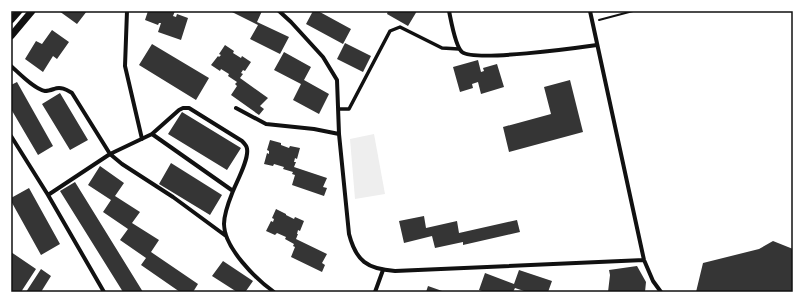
<svg xmlns="http://www.w3.org/2000/svg" width="804" height="303" viewBox="0 0 804 303" font-family="Inter,sans-serif">
  <rect width="100%" height="100%" fill="#fff"/>
  <path fill="#eee" d="M374,134L385,194L355,199L350,139Z"/>
  <path fill="#353535" d="M59,11H87L77,24Z
    M148,11H175L173,16L176,17L177,14L188,18L181,40L158,32L161,23H159L158,25L145,20Z
    M230,11H262L257,22L289,37L280,54L250,39L258,25Z
    M313,11H318L351,29L343,44L306,24Z
    M388,11H417L408,26L387,14Z
    M52,30L69,42L57,59L53,56L43,72L25,59L36,41L42,44Z
    M345,43L371,56L363,72L337,59Z
    M152,44L209,78L196,100L139,65Z
    M225,45L234,51L233,53L241,58L242,56L251,62L245,71L243,70L241,73L243,74L240,78L268,98L260,106L264,109L259,115L231,95L237,86L235,84L237,82L228,76L229,74L221,69L220,71L211,65L218,56L219,57L221,55L219,54Z
    M284,52L311,67L304,80L329,94L319,114L293,100L301,84L274,70Z
    M478,60L481,72L484,71L483,68L497,64L504,87L481,94L478,82L472,84L473,88L460,92L453,67Z
    M570,80L583,132L509,152L503,127L551,114L544,87Z
    M17,82L53,146L38,155L11,109V85Z
    M60,93L88,140L70,150L42,104Z
    M182,112L241,148L227,170L168,134Z
    M270,140L281,143V145L289,148L290,146L300,148L297,159L295,158L294,162H296L294,167L327,178L323,187L327,188L324,196L292,185L295,175L292,174L293,172L283,169L284,167L274,164L273,166L264,164L267,153L269,154V151L267,150Z
    M171,163L222,195L210,215L159,184Z
    M100,166L124,183L115,196L140,212L132,223L159,240L151,252L198,284L193,292H180L141,265L146,258L120,240L128,229L103,212L111,200L88,185Z
    M75,182L143,292H123L60,191Z
    M29,188L60,244L41,255L11,201V198Z
    M276,209L286,214V215L294,219L295,217L304,221L300,231L298,230L297,234H298L296,239L327,254L322,263L325,265L322,272L291,257L295,247L293,246L294,244L285,239L286,237L277,233L275,235L266,231L271,221L273,222L274,219L272,218Z
    M424,216L426,228L457,221L459,233L517,220L520,232L463,245V242L435,248L432,236L404,243L399,221Z
    M773,241L793,249V292H696L703,263L759,249Z
    M11,252L36,269L21,292H11Z
    M223,261L253,281L246,291L248,292H237L212,276Z
    M637,266L646,282L645,292H608L610,275L609,270Z
    M41,269L51,276L41,292H26Z
    M519,270L552,281L548,292H527L515,288L513,292H485L479,290L485,273L514,284Z
    M428,286L445,292H426Z"/>
  <g fill="none" stroke-linecap="round" stroke-linejoin="round">
    <path stroke="#111" stroke-width="2" d="M599,20L633,11"/>
    <path stroke="#111" stroke-width="3.5" d="M339,109H349L390,31L400,27L442,48L459,49"/>
    <path stroke="#111" stroke-width="4" d="M127,11L125,66L142,139
      M279,11L291,22L323,57L337,80L339,134L349,234C356,261 367,269 395,271L644,260
      M449,11C451,20 455,46 462,52C475,62 576,48 597,45
      M590,11L644,260L653,281L661,292
      M11,66C19,73 34,89 45,91C48,91 51,90 54,89C61,86 67,90 72,93L110,154L122,164L173,197L226,236
      M236,108L266,124L314,129L339,134
      M11,136L48,195L104,292
      M233,191C229,201 224,213 224,224C224,248 256,279 274,292
      M48,195L110,154L152,134L179,110L183,108H189L242,141C244,143 247,146 247,149C249,159 237,181 233,191L152,134
      M375,292L383,270"/>
    <path stroke="#111" stroke-width="7" d="M11,20L19,11
      M11,36L32,11"/>
  </g>
  <rect width="804" height="303" fill="none" stroke="#ffffff" stroke-width="24"/>
  <rect x="12" y="12" width="780" height="279" fill="none" stroke="#111" stroke-width="1.5"/>
</svg>
